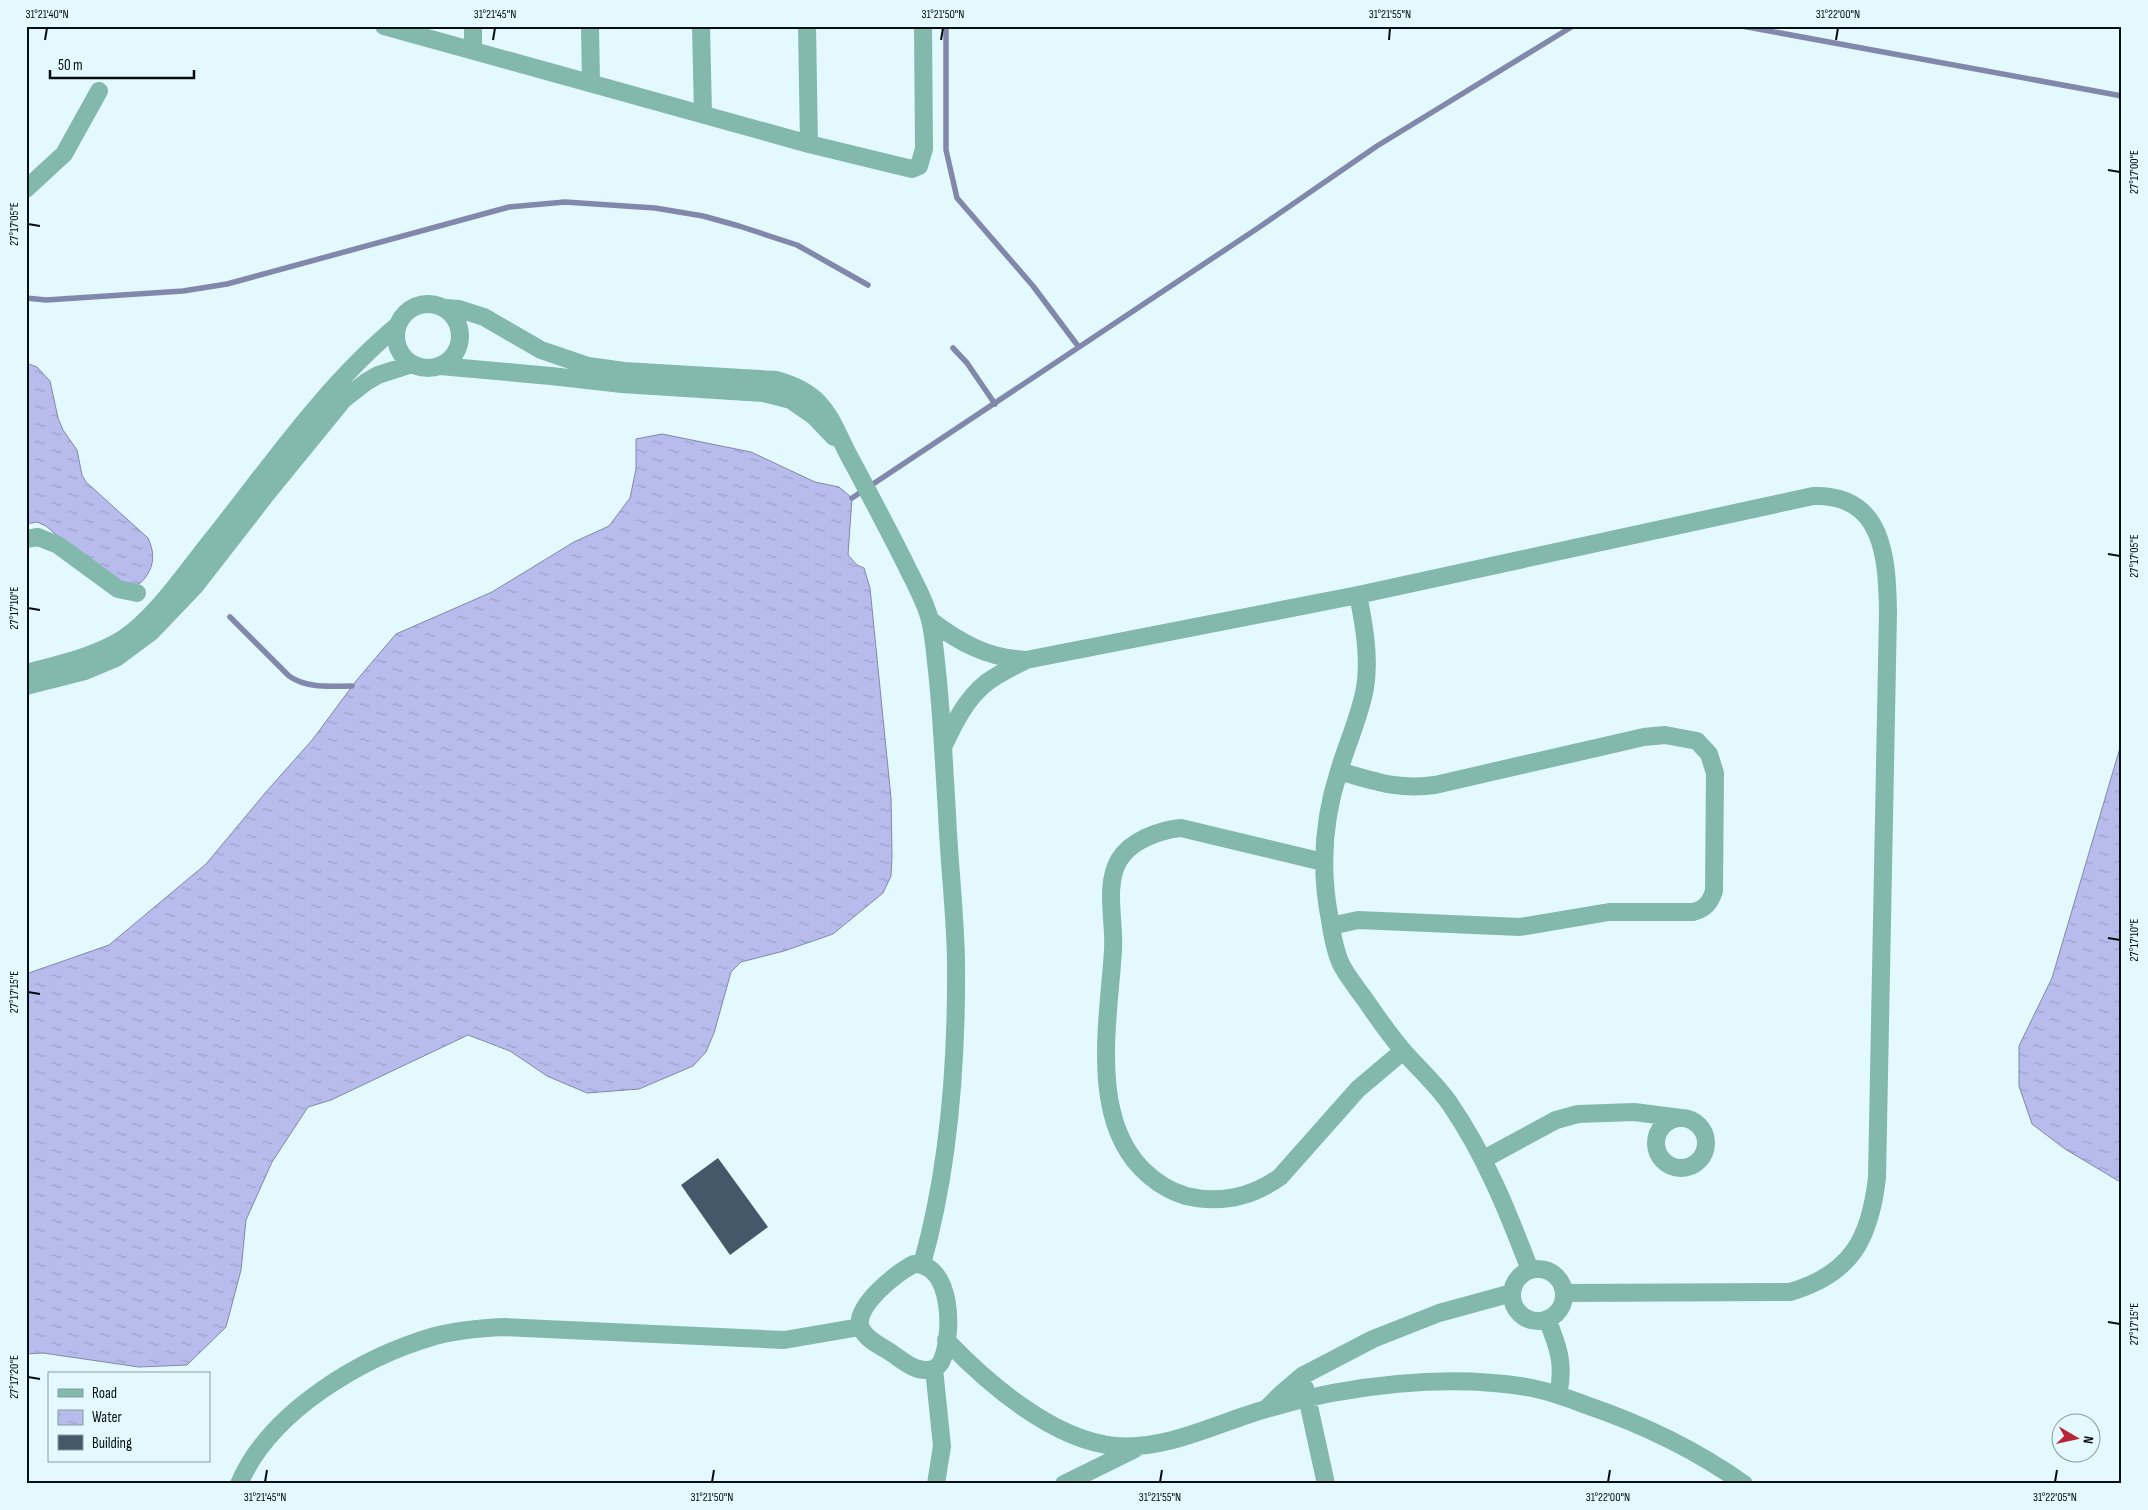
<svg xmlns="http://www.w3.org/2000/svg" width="2148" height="1510" viewBox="0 0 2148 1510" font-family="'Sofia Sans Condensed',sans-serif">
  <defs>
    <pattern id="water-ripples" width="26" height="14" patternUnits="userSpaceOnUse" patternTransform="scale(1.25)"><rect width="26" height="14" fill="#b7bced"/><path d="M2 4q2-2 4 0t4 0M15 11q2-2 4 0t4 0" fill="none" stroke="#9ca0ca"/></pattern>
  </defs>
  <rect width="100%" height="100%" fill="#e4f9fd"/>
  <path fill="url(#water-ripples)" stroke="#8188ab" d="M26,363L37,367L50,381L58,418L63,430L77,450L82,475L86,482L148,538C154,551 155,563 147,575C144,580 139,586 132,585C110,585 64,541 46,526L37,522L26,524Z
    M662,434L751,452L815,482L839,487L852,498L848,555L857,565L864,568L870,588L891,798L892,856L891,876L883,893L833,934L784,951L741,962L731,972L714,1033L706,1052L693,1066L639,1089L587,1093L547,1076L510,1051L468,1035L331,1100L308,1107L272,1162L246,1220L241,1270L226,1327L187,1365L139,1367L43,1353L26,1354V974L109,945L206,864L266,792L313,739L356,681L396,634L492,592L574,542L609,526L630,498L636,469V439Z
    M2122,741V1183L2065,1149L2032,1124L2019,1086V1046L2052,978Z"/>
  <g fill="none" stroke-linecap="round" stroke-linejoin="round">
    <path stroke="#8188ab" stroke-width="5.5" d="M946,26V150L957,198L1033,286L1078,346
      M1742,26L2122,96
      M26,298L46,300L183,291L227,284L509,207L565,202L655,208L703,216L739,226L797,245L868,285
      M953,348L967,363L995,404
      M852,498L1258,228L1377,146L1573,26
      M230,617L289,676C308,689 330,686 352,686"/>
  </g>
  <path fill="#45586a" d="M718,1158L768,1227L730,1255L681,1185Z"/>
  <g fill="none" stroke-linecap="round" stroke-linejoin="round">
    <path stroke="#83b8ad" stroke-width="18" d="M384,26L809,144L912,169L919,166L924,149L923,26
      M590,26L591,83
      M701,26L703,114
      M807,26L809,144
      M473,50V26
      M26,189L64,154L99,91
      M396 336a32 32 0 1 1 64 0a32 32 0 1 1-64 0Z
      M445,308L459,309L484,317L541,350L588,366L624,371L776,380C831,395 830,424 855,467C872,499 889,531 905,563C914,582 925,600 930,620C934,636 935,654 937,671C942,718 944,766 947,813C949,862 955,911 956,960C957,1061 950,1166 922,1264
      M440,366L551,376L622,384L763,393L791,400L814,416L834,437
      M26,539L38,537L58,545L118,589L137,593
      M1358,595C1364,624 1370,658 1365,688C1360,716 1347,744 1339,771C1323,820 1320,870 1330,920C1332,934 1335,951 1341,964C1347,976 1356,987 1364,998C1377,1017 1390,1036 1405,1053C1420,1070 1437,1085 1450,1104C1485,1155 1508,1212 1530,1270
      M930,620C960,643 988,658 1026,660
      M26,673C59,664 94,657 123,639C156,617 186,572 211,541C270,467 324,387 397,326
      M26,686L85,671L116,658L151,632L195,586L268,492L343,400L366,382L378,375L412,364
      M943,747C954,724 965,700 986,683C998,674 1013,667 1026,660L1358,595L1813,496C1884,494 1887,558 1888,612L1877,1178C1870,1238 1852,1274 1790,1292L1564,1293
      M1323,862L1181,828C1160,830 1131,840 1119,860C1104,886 1115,922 1113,950C1109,1018 1089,1115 1142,1169C1154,1181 1169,1191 1186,1196C1220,1204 1252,1197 1280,1177L1358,1089L1403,1051
      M1331,926L1358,920L1520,927L1609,912H1693C1705,909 1710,903 1714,891L1715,773L1709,754L1697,741L1665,735L1644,737L1435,785C1397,790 1374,781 1339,771
      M1656 1143a25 25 0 1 1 50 0a25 25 0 1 1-50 0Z
      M1484,1159L1556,1120L1578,1114L1634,1112L1681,1118
      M914,1264C953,1264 953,1334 942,1360C940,1366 933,1370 927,1370C915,1371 903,1361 893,1354C883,1347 866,1340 861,1328C852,1308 897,1272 914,1264Z
      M1512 1295a26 26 0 1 1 52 0a26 26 0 1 1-52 0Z
      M1547,1319C1558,1346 1565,1365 1558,1394
      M946,1340C987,1383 1054,1441 1116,1446C1168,1450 1217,1423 1266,1409C1347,1385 1448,1373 1532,1388C1551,1392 1568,1398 1586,1405C1642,1424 1696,1450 1744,1484
      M934,1369L942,1446L936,1484
      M1305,1388L1326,1484
      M1267,1408L1281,1394L1302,1376L1373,1339L1439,1313L1512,1293
      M239,1484C270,1411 362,1357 435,1336C458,1330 481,1328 504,1327L784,1340L860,1327
      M1064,1484L1135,1449"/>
  </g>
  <path fill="none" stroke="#040e11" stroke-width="2" d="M45,40L47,28M493,40L495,28M941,40L943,28M1389,40L1390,28M1836,40L1838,28M2108,170L2120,172M28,224L40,226M2108,554L2120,556M28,608L40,610M2108,938L2120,940M28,992L40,994M2108,1322L2120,1324M28,1377L40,1379M265,1482L267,1470M712,1482L714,1470M1160,1482L1162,1470M1608,1482L1610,1470M2055,1482L2057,1470"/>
  <rect width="2148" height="1510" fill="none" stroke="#e4f9fd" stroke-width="55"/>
  <rect x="48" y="1372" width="162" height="90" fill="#e4f9fd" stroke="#8a9b9f"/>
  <rect x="58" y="1389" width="25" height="8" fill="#83b8ad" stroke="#8a9b9f"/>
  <text x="92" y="1398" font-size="15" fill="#040e11">Road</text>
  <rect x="58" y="1410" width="25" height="15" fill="url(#water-ripples)" stroke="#8a9b9f"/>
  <text x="92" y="1422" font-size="15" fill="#040e11">Water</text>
  <rect x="58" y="1435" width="25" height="15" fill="#45586a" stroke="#8a9b9f"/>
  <text x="92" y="1448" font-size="15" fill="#040e11">Building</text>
  <g transform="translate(2076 1438) rotate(99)"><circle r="24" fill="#e4f9fd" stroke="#8a9b9f"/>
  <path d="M0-4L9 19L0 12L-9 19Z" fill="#b72636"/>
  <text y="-8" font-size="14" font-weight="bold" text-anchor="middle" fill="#040e11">N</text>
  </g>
  <path d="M50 70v8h144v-8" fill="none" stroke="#040e11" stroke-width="2.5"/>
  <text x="58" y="70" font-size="15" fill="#040e11" stroke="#e4f9fd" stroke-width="4" paint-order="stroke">50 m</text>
  <rect x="28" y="28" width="2092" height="1454" fill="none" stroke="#040e11" stroke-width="2"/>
  <g font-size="12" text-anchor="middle" fill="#040e11">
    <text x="47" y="18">31°21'40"N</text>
    <text x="495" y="18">31°21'45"N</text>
    <text x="943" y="18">31°21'50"N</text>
    <text x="1390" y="18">31°21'55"N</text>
    <text x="1838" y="18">31°22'00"N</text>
    <text transform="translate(2134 172) rotate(-90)" y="4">27°17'00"E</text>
    <text transform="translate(14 224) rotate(-90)" y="4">27°17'05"E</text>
    <text transform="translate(2134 556) rotate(-90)" y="4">27°17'05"E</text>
    <text transform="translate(14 608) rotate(-90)" y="4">27°17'10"E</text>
    <text transform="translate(2134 940) rotate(-90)" y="4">27°17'10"E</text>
    <text transform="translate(14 992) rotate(-90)" y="4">27°17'15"E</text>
    <text transform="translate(2134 1324) rotate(-90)" y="4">27°17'15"E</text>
    <text transform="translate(14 1377) rotate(-90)" y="4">27°17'20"E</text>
    <text x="265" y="1501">31°21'45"N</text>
    <text x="712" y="1501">31°21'50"N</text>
    <text x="1160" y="1501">31°21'55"N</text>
    <text x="1608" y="1501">31°22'00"N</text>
    <text x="2055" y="1501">31°22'05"N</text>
  </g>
</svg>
